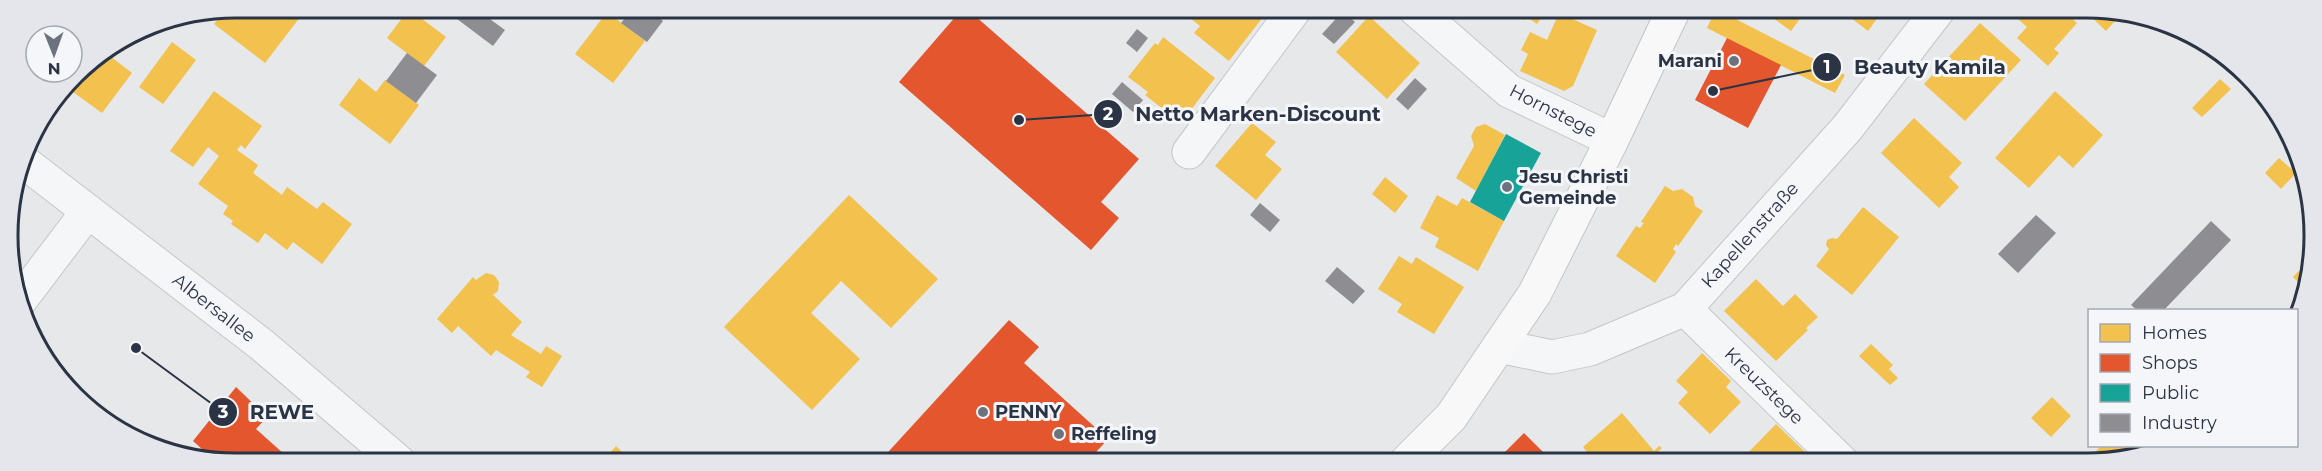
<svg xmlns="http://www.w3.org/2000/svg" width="2322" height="471" viewBox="0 0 2322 471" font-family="Montserrat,sans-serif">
  <rect width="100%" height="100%" fill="#e6e8ea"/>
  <path fill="#f2c14e" d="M236,8H307L265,63L214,24L225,10Z
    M464,8H487L479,19Z
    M1189,8L1252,9L1263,17L1229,61L1194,33L1200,26L1185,14Z
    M409,9L446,37L424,66L387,38Z
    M1509,9H1547L1537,24L1527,17L1525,20Z
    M1716,9L1845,75L1835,93L1707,28Z
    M1761,9H1807L1791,31Z
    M1839,9H1884L1868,31Z
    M2007,9H2062L2077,23L2054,49L2059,53L2048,66L2017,38L2027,27Z
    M2083,9H2103L2115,21L2106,31Z
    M607,12L645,41L613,83L575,54Z
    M1559,13L1597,30L1573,86L1564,91L1520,71L1528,54L1521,50L1530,32L1547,40Z
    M1369,16L1420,63L1387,99L1336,52Z
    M1980,23L2021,60L1965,121L1924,84Z
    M1163,37L1215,78L1181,123L1145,95L1148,92L1128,77L1155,43L1158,45Z
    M172,42L196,60L163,104L139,87Z
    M106,53L132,73L102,113L73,92L68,99L60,94L75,74Z
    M359,78L376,92L385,80L419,105L390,144L339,105Z
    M2220,79L2231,89L2202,117L2192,108Z
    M214,91L262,126L245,149L241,145L237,150L258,165L253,173L282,195L287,187L317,209L323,202L352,224L322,264L293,242L287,250L265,233L258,243L231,224L233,221L223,214L228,206L198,184L219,156L208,147L193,167L170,151Z
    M2055,91L2103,135L2073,168L2059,155L2029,188L1995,158Z
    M1914,118L1962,163L1949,177L1959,187L1939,208L1881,153Z
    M1252,123L1276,142L1265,155L1282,169L1256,200L1215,166Z
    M1485,124L1505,135L1476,191L1456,178L1474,146L1471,136L1476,127Z
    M2279,158L2296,173L2281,189L2265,173Z
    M1385,177L1408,196L1395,213L1372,194Z
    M1665,186L1673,191L1682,189L1693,197L1695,206L1703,211L1678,246L1676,244L1673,249L1676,252L1655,283L1616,256L1636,226L1640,228L1644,223L1641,222Z
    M849,195L938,279L891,328L841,281L811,313L860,359L812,410L724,327Z
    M1437,195L1457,206L1462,198L1504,221L1478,271L1435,247L1439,238L1420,228Z
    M1863,207L1899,237L1852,295L1816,266L1829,249L1826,245L1827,240L1832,238L1837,239Z
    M1399,256L1412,264L1416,257L1464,287L1434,334L1397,312L1402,304L1378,289Z
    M2312,257L2313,265L2305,289L2293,277Z
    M486,273L494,275L499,282L498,291L493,295L522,322L511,335L541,354L546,346L562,356L542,387L526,377L530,372L496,350L491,356L458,326L452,333L437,319L473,277L476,280Z
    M1756,279L1783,306L1795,294L1818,317L1806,328L1808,330L1776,361L1724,311Z
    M1871,344L1893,365L1889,369L1898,378L1890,385L1859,356Z
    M1702,353L1731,381L1726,387L1741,402L1710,434L1678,403L1688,392L1676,381Z
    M2052,397L2071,416L2051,437L2031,418Z
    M1622,413L1654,451L1659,446L1662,448L1646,463H1596L1583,447Z
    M1776,424L1808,455L1806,457L1813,463H1743L1741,460Z
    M616,446L632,462H591L594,459H599L602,462Z
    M2101,446H2157L2159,448L2098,463L2091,456Z"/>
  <path fill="#e4572e" d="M963,8H966L1139,159L1101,202L1119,218L1091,250L899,82Z
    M1727,38L1781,65L1748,128L1695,100Z
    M1009,320L1039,347L1024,363L1108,439L1087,462H879Z
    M236,387L267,417L256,429L293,462H206L196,458L203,450L193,441Z
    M1524,433L1546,455L1541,460L1544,463H1494Z"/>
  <path fill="#17a398" d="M1506,134L1541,153L1504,221L1470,202Z"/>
  <path fill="#8d8d92" d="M453,8H464L479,19L483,14L505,30L493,46L449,13Z
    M633,8H647L663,21L647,42L621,23Z
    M1343,11L1355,22L1334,44L1322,34Z
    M1137,29L1148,38L1137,52L1126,43Z
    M407,53L437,75L416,103L386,81Z
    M1415,78L1427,89L1408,110L1396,99Z
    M1122,82L1143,100L1133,112L1112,94Z
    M1260,203L1280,220L1270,232L1250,215Z
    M2036,215L2056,233L2018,273L1998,254Z
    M2211,221L2231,240L2164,310H2137L2131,305Z
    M1337,267L1365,291L1353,304L1325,281Z"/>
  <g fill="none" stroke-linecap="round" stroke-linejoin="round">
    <g stroke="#c4c6c8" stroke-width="35">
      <path id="minor" d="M1415,9L1509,91L1612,140
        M1189,152L1295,9
        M24,162L262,345L399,462
        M19,302L88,211
        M1685,309L1843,463
        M1499,346L1552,357L1590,349L1685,309L1848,127L1939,9"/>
    </g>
    <g stroke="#c2c5c8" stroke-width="35">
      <path id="major" d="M1406,462L1451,417L1535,293L1612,140L1674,9"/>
    </g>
    <use href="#minor" stroke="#f5f6f7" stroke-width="33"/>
    <use href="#major" stroke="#f8f8f8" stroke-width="33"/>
  </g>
  <g fill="#6c737f" stroke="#f4f6f9" stroke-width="2">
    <circle cx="1734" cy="61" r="6"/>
    <circle cx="1507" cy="187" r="6"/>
    <circle cx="983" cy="412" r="6"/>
    <circle cx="1059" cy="434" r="6"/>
  </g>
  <g text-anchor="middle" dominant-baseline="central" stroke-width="6" stroke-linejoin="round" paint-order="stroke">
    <g font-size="18" font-weight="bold" fill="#2b3445" stroke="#f4f6f9" text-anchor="start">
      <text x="1722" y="61" text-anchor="end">Marani</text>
      <text x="1519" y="177">Jesu Christi<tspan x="1519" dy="21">Gemeinde</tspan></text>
      <text x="995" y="412">PENNY</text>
      <text x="1071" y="434">Reffeling</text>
    </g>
    <g font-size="18" fill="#2b3445" stroke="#f4f6f9">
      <text transform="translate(1553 111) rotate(27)">Hornstege</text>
      <text transform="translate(1750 235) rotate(-48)">Kapellenstraße</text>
      <text transform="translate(214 308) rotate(38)">Albersallee</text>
      <text transform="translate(1764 386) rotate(44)">Kreuzstege</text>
    </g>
  </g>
  <path d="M0 0H2322V471H0ZM235 18H2087A217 217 0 0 1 2304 235V236A217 217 0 0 1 2087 453H235A217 217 0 0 1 18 236V235A217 217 0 0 1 235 18Z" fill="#e4e6eb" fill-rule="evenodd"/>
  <path fill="none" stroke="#2b3445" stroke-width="3" d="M235 18H2087A217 217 0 0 1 2304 235V236A217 217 0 0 1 2087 453H235A217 217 0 0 1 18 236V235A217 217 0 0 1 235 18Z"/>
  <path fill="none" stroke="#2b3445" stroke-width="2" d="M1713 91L1827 67M1019 120L1108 114M136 348L223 412"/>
  <g fill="#2b3445" stroke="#f4f6f9" stroke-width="2">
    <circle cx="1713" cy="91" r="6"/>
    <circle cx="1019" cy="120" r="6"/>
    <circle cx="136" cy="348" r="6"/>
    <circle cx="1827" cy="67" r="15"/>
    <circle cx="1108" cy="114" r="15"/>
    <circle cx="223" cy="412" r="15"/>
  </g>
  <g font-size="18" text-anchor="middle" font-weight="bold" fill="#fff">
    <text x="1827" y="73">1</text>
    <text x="1108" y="120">2</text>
    <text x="223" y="418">3</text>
  </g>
  <g font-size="20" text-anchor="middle" font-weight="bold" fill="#2b3445" stroke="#f4f6f9" stroke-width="6" stroke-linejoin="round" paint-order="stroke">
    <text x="1930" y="74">Beauty Kamila</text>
    <text x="1258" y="121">Netto Marken-Discount</text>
    <text x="282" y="419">REWE</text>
  </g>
  <rect x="2088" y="309" width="210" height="138" fill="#f4f6f9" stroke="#a4a8b1" stroke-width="1.5"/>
  <rect x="2100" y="324" width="30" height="18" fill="#f2c14e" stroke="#a4a8b1" stroke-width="1.5"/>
  <text x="2142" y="339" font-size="18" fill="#2b3445">Homes</text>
  <rect x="2100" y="354" width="30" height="18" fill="#e4572e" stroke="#a4a8b1" stroke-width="1.5"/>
  <text x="2142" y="369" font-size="18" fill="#2b3445">Shops</text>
  <rect x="2100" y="384" width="30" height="18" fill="#17a398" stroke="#a4a8b1" stroke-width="1.5"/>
  <text x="2142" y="399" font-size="18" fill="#2b3445">Public</text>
  <rect x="2100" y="414" width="30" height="18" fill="#8d8d92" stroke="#a4a8b1" stroke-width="1.5"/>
  <text x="2142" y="429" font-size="18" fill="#2b3445">Industry</text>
  <g transform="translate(54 54) rotate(179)"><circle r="28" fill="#f4f6f9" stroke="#a4a8b1" stroke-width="1.5"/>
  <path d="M0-4.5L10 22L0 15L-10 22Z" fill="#6c737f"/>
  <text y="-9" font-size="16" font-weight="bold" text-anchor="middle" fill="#2b3445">N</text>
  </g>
</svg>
